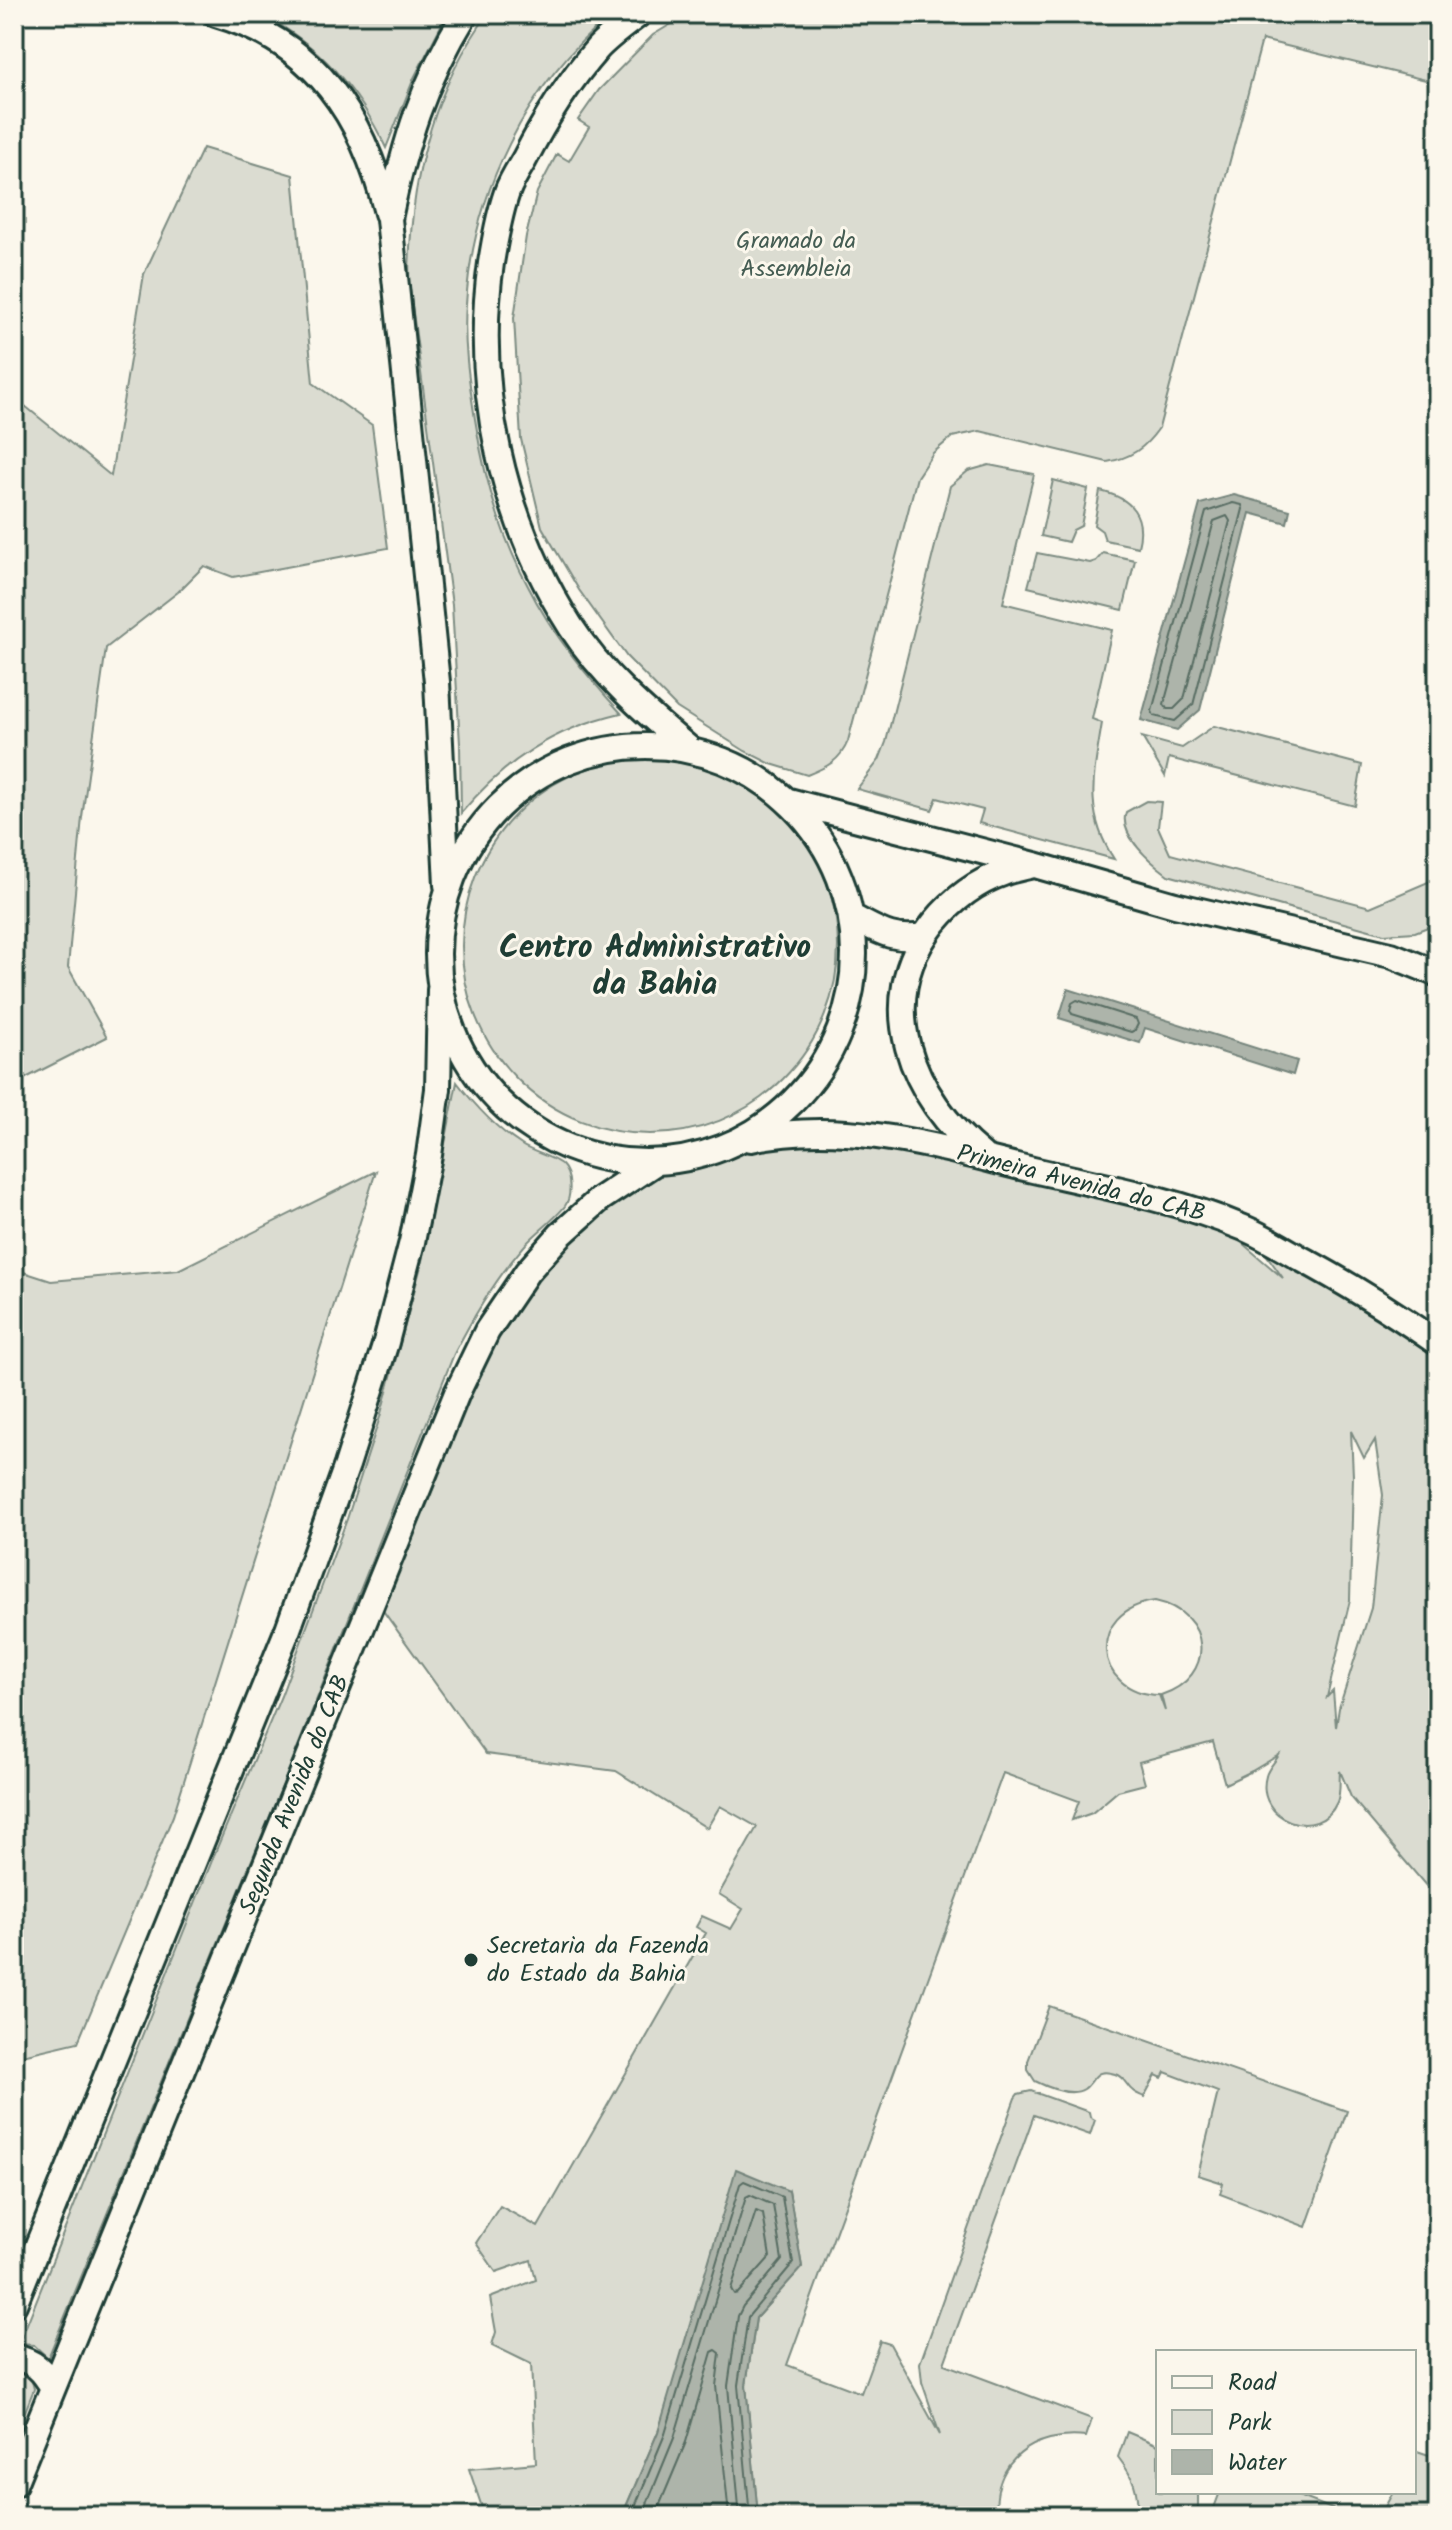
<svg xmlns="http://www.w3.org/2000/svg" width="1452" height="2530" viewBox="0 0 1452 2530" font-family="Kalam,sans-serif">
  <rect width="100%" height="100%" fill="#fbf7ec"/>
  <filter id="ink" filterUnits="userSpaceOnUse"><feTurbulence type="fractalNoise" baseFrequency=".0125" numOctaves="2"/><feDisplacementMap in="SourceGraphic" scale="16" xChannelSelector="R" yChannelSelector="G"/><feConvolveMatrix kernelMatrix="1 2 1 2 8 2 1 2 1" color-interpolation-filters="sRGB"/></filter>
  <g filter="url(#ink)">
    <path fill="#dbdcd1" stroke="#7d8c82" stroke-width="2" fill-rule="evenodd" d="M261,14H447L414,78L386,148C358,88 319,45 261,14Z
      M488,14H612C526,84 473,193 466,304C463,343 469,381 475,419C484,477 500,534 528,586C552,634 585,674 621,713C553,729 506,760 461,813L460,744L452,605L409,283C409,187 430,93 488,14Z
      M688,14H1438V83L1262,40L1159,428C1145,448 1131,458 1107,462L980,431L952,437L933,453L917,477L848,741C840,761 827,767 807,775L771,764L745,751L677,708L627,657L579,590L542,527L521,439L514,318L526,236L537,192L557,154L569,161L589,127L578,120L599,90L653,35Z
      M203,148L293,175L313,383L372,425L388,548L233,577L204,566L178,592L106,648L82,817L68,967L107,1037L14,1084V397L111,476L144,274Z
      M989,465L1034,474L1003,603L1112,630L1092,719L1102,723C1094,774 1083,812 1114,859L979,823L983,810L937,798L932,810L857,789L879,760L886,742L950,486L968,471Z
      M1053,480L1088,489L1081,526L1073,530L1068,542L1041,536Z
      M1100,491C1132,498 1146,516 1138,547L1105,540L1102,531L1094,525Z
      M1037,553L1090,563L1096,561L1103,553L1135,560L1123,610L1028,587Z
      M1214,726L1362,765L1355,806L1169,758L1165,776L1142,737L1182,748Z
      M462 946a188 188 0 1 1 376 0a188 188 0 1 1-376 0Z
      M1146,801L1161,802L1158,827L1170,854L1370,907L1428,882L1438,885V923L1415,932L1384,934L1168,875C1152,863 1118,835 1126,812Z
      M457,1082C476,1107 496,1129 523,1146C533,1152 555,1158 562,1165C571,1174 572,1196 565,1206C556,1218 536,1233 525,1245C496,1278 474,1315 454,1354L283,1784L48,2358L34,2345L19,2344L217,1848L281,1696L347,1519L380,1417L421,1266Z
      M785,1132L1129,1191L1234,1236L1283,1278L1248,1229L1438,1343V1372L1431,1374L1438,1376V1900L1351,1797L1340,1771C1339,1781 1341,1792 1337,1802C1319,1844 1254,1820 1266,1776C1268,1768 1275,1762 1279,1755L1252,1771L1225,1784L1213,1742L1139,1762L1145,1784L1118,1791L1092,1813L1072,1820L1079,1801L1003,1773L787,2365L861,2393L880,2341L890,2344L940,2435L922,2382L920,2363L1015,2098L1018,2094L1031,2091L1089,2112L1090,2117L1095,2120L1090,2135L1034,2115L944,2364L1092,2419L1086,2437C1035,2431 991,2461 997,2516H764L757,2506L746,2385L756,2318L802,2267L789,2191L658,2432L622,2516H485L469,2469L536,2463L531,2364L492,2345L496,2332L490,2298L536,2280L531,2260L496,2272L476,2243L500,2206L538,2227L706,1933L696,1927L702,1916L731,1929L743,1909L719,1894L757,1827L720,1806L707,1828L616,1771L486,1754L374,1598L457,1393L527,1272L656,1162L700,1156L741,1141ZM1351,1431L1364,1458L1375,1440L1383,1495L1371,1608L1339,1708L1336,1727L1333,1691L1327,1697L1350,1600L1353,1476ZM1155,1601C1212,1613 1217,1677 1161,1695L1165,1711L1159,1695C1092,1693 1086,1610 1155,1601Z
      M376,1171L173,1816L78,2042L14,2057V1269L51,1281L178,1270Z
      M1049,2006L1347,2111L1306,2227L1220,2194L1223,2183L1198,2175L1218,2092L1165,2072L1162,2078L1156,2075L1144,2097C1140,2095 1136,2094 1133,2091C1126,2086 1125,2077 1115,2074C1094,2067 1095,2081 1084,2089C1071,2097 1047,2087 1035,2081L1028,2070V2061Z
      M14,2371C26,2371 32,2377 34,2389L14,2439Z
      M1127,2432L1158,2445V2492H1198V2516H1138C1138,2489 1134,2478 1118,2457Z
      M1414,2450L1438,2458V2516H1369L1385,2507L1393,2492H1414Z
      M1220,2492H1289L1350,2516H1211Z"/>
    <path fill="#adb4aa" stroke="#74847b" stroke-width="2" d="M1234,495L1290,510L1287,523L1250,513L1200,710L1177,730L1141,720L1200,504Z
      M1068,989L1297,1061L1293,1075L1145,1028L1140,1043L1059,1018Z
      M736,2169L789,2191L802,2267L756,2318L746,2385L757,2505L764,2516H622L658,2432Z"/>
    <g fill="none" stroke-linecap="round" stroke-linejoin="round">
      <path stroke="#586d63" stroke-width="2" d="M1233,503L1242,505L1243,509L1193,705L1175,721L1154,716L1152,711L1206,512Z
        M1227,516L1230,521L1184,699L1174,709H1167L1164,704L1214,521Z
        M1077,1000L1136,1019L1138,1024L1135,1030L1131,1032L1072,1014L1070,1010L1072,1003Z
        M756,2211L763,2214L770,2257L738,2293L734,2294L731,2289Z
        M631,2516L665,2434L740,2184L744,2181L782,2197L793,2263L748,2317L738,2385L749,2506L754,2516
        M642,2516L674,2438L746,2197L750,2195L773,2205L782,2260L743,2306L738,2316L728,2386L739,2507L742,2516
        M655,2516L686,2442L712,2352L716,2350L720,2353L716,2386L729,2516"/>
      <g stroke="#1f3d34" stroke-width="30">
        <path id="secondary" d="M216,14C316,43 363,116 387,213
          M639,14C625,25 609,36 597,49C568,82 544,121 524,160C518,170 511,181 507,192C499,215 495,239 491,263C473,389 502,519 571,627C602,675 645,712 688,748
          M438 954a208 208 0 1 1 416 0a208 208 0 1 1-416 0Z
          M789,801L1035,865L1175,905L1391,955L1438,974
          M447,885L437,682L389,219C405,141 423,83 465,14
          M852,917C879,931 892,941 924,936
          M751,1139C847,1118 940,1148 1033,1170C1104,1186 1177,1200 1244,1228C1263,1236 1281,1247 1298,1257C1347,1283 1393,1312 1438,1343
          M982,1155C912,1098 871,1003 934,923C952,901 976,882 1003,873C1012,869 1023,868 1033,865
          M14,2304L288,1629L347,1465L386,1342L412,1242L429,1155L438,1089L440,990
          M14,2357C34,2361 43,2370 53,2388
          M14,2484L457,1393L487,1331L527,1272L560,1235L600,1199L656,1162"/>
      </g>
      <use href="#secondary" stroke="#fbf7ec" stroke-width="24"/>
    </g>
  </g>
  <circle fill="#1f3d34" stroke="#fbf7ec" stroke-width="3" cx="471" cy="1960" r="8"/>
  <g text-anchor="middle" dominant-baseline="central" stroke-width="6" stroke-linejoin="round" paint-order="stroke">
    <g font-size="24" fill="#455d53" stroke="#fbf7ec">
      <text x="796" y="241">Gramado da<tspan x="796" dy="28">Assembleia</tspan></text>
    </g>
    <g font-size="24" fill="#1f3d34" stroke="#fbf7ec">
      <text transform="translate(1081 1184) rotate(14)">Primeira Avenida do CAB</text>
      <text transform="translate(295 1795) rotate(-68)">Segunda Avenida do CAB</text>
    </g>
    <g font-size="24" fill="#1f3d34" stroke="#fbf7ec" text-anchor="start">
      <text x="487" y="1946">Secretaria da Fazenda<tspan x="487" dy="28">do Estado da Bahia</tspan></text>
    </g>
    <g font-size="32" font-weight="bold" fill="#1f3d34" stroke="#fbf7ec">
      <text x="655" y="948">Centro Administrativo<tspan x="655" dy="37">da Bahia</tspan></text>
    </g>
  </g>
  <rect width="1452" height="2530" fill="none" stroke="#fbf7ec" stroke-width="48"/>
  <rect x="24" y="24" width="1404" height="2482" fill="none" stroke="#1f3d34" stroke-width="3" filter="url(#ink)"/>
  <rect x="1156" y="2350" width="260" height="144" fill="#fbf7ec" stroke="#a3ada2" stroke-width="2"/>
  <rect x="1172" y="2376" width="40" height="12" fill="#fbf7ec" stroke="#a3ada2" stroke-width="2"/>
  <text x="1228" y="2390" font-size="24" fill="#1f3d34">Road</text>
  <rect x="1172" y="2410" width="40" height="24" fill="#dbdcd1" stroke="#a3ada2" stroke-width="2"/>
  <text x="1228" y="2430" font-size="24" fill="#1f3d34">Park</text>
  <rect x="1172" y="2450" width="40" height="24" fill="#adb4aa" stroke="#a3ada2" stroke-width="2"/>
  <text x="1228" y="2470" font-size="24" fill="#1f3d34">Water</text>
</svg>
